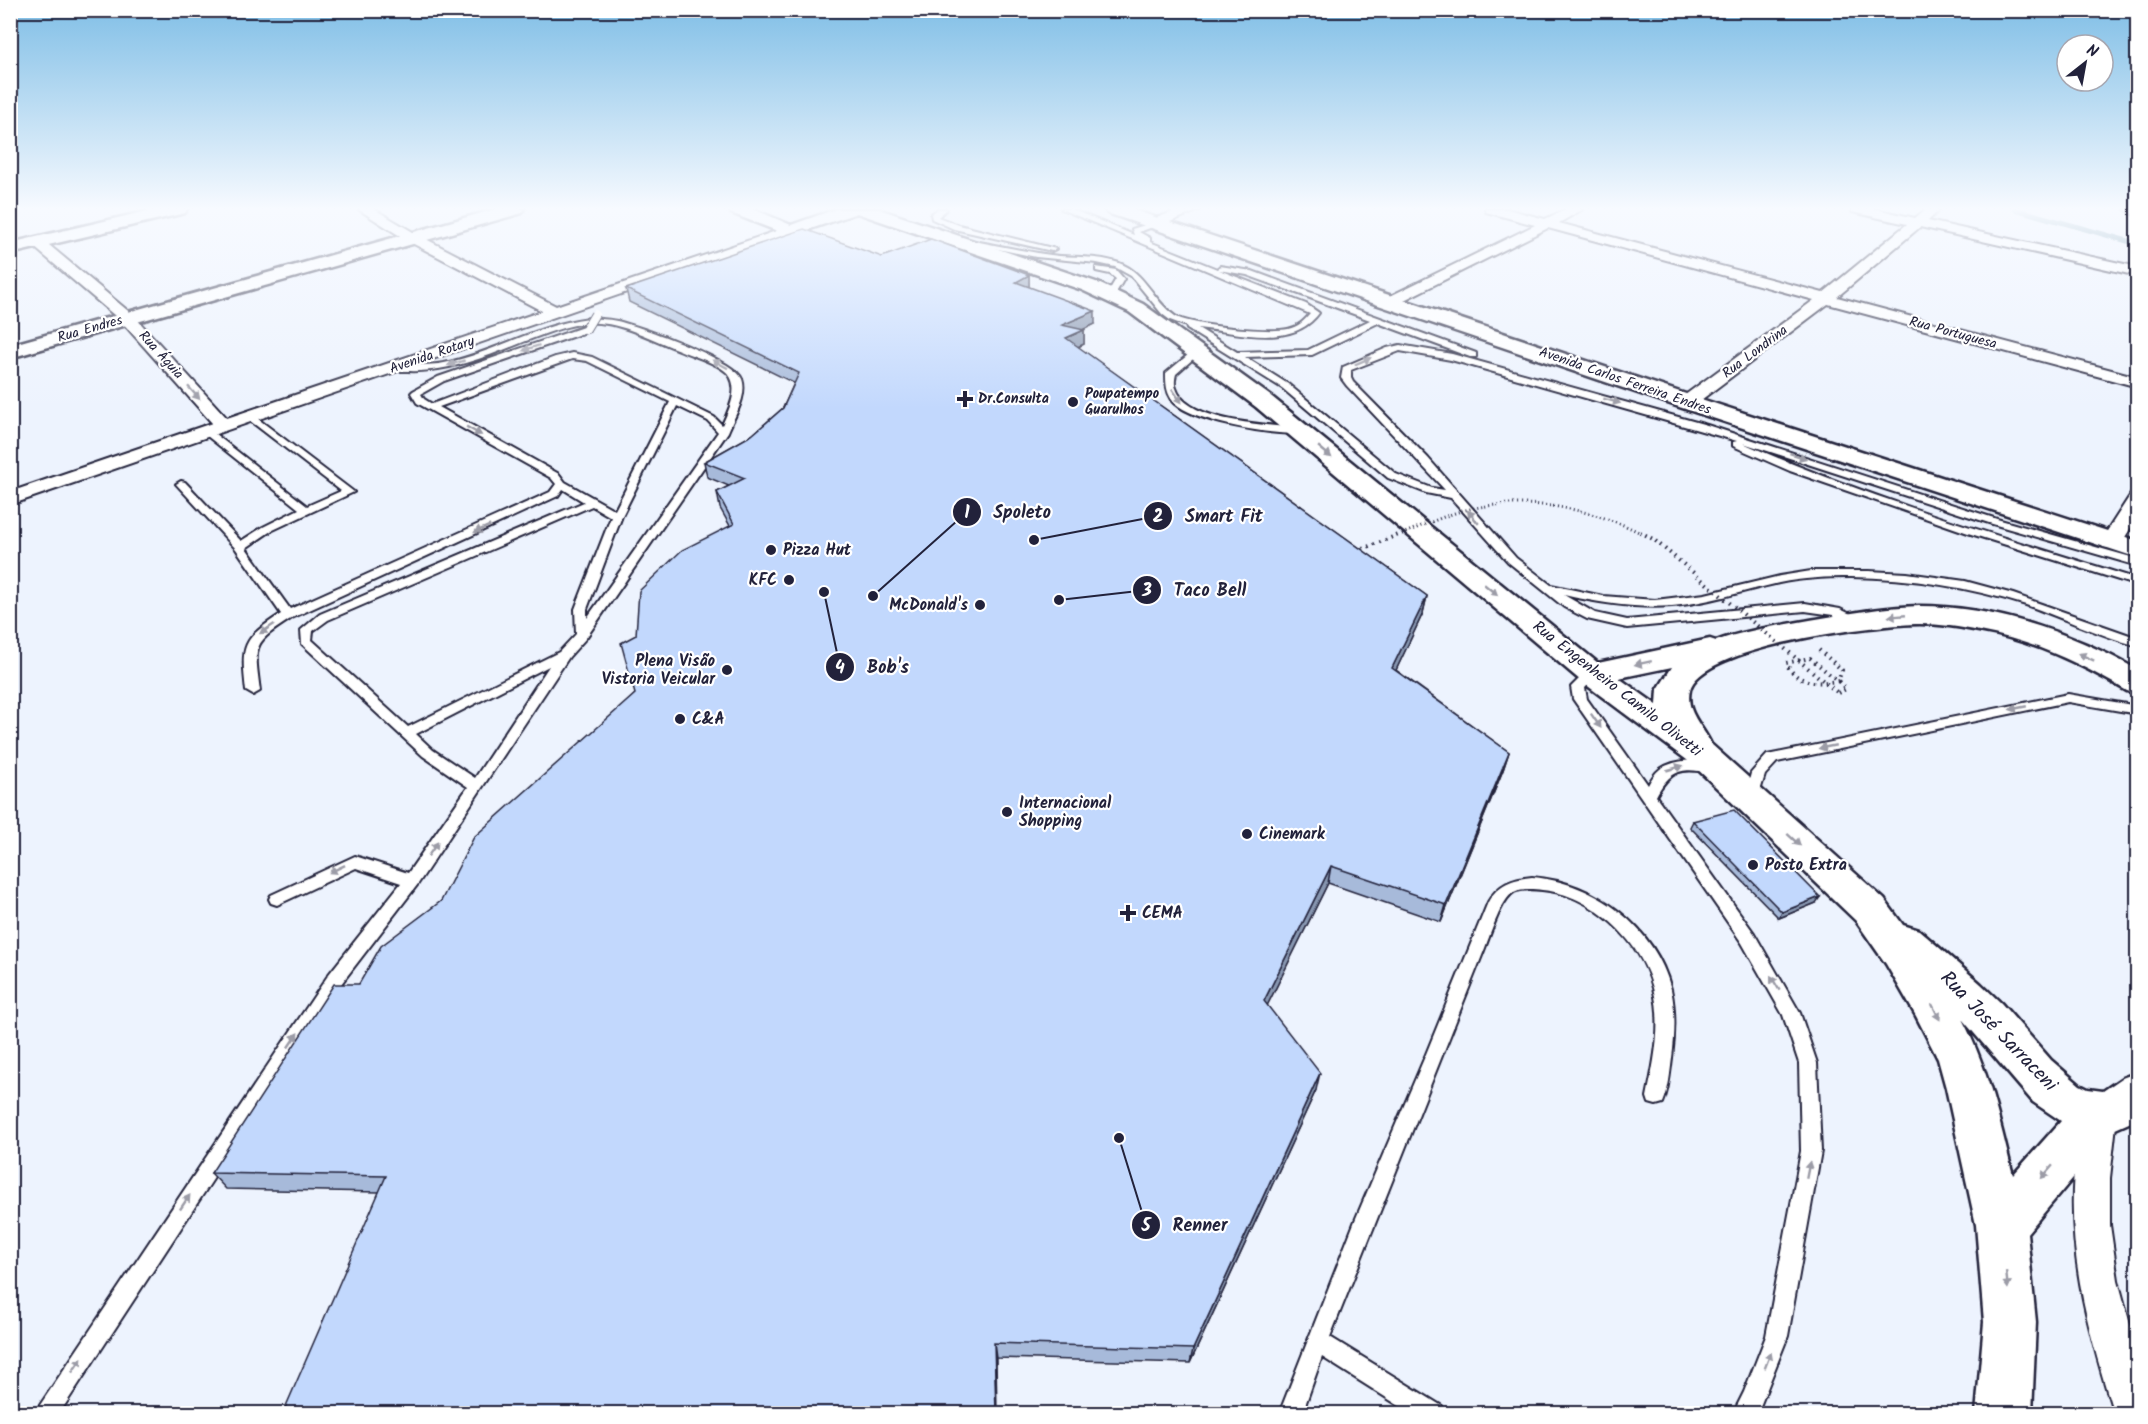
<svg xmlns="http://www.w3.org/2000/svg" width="2148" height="1424" viewBox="0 0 2148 1424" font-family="Kalam,sans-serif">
  <rect width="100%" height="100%" fill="#edf3fe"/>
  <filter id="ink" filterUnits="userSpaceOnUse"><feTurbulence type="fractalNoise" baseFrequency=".0167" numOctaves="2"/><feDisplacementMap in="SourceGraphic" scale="12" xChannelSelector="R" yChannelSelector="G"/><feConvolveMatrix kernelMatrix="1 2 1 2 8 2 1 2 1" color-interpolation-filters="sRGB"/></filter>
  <g filter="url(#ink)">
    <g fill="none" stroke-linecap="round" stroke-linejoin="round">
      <path stroke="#5c89a0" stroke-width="5" d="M2015,209L2138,244"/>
      <g stroke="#22223b" stroke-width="4">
        <path id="lane" d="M938,209H947L938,217L959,225L1056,249L1052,251L954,229L932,219L931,214Z
          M1061,209H1071L1134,235L1132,229L1158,221V225L1139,232L1150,238V242L1217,269L1220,266L1252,271L1476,353V357H1470L1378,323L1312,355L1245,357L1288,384L1396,474L1432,488L1445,490L1347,386L1341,378L1343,367L1387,348L1400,345L1452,354L1707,425L1997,519L2138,559V566L1989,523L1743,443C1870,499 2005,538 2138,579V586L1971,534L1790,471L1733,446V442L1737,441L1451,360L1400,351L1351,370V378L1353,382L1428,458L1516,558L1551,585L1603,596L1655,600L1705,594L1780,576L1811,571H1869L1907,573L1965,581L2013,594L2138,638V646C2100,636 2063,618 2026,605C1969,587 1911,578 1851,577C1827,577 1803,578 1779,583C1743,591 1708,603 1672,606C1636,609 1599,603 1564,595L1595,613L1627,620L1805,603L1840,609L1859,618L1861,621L1859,624H1851L1833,615L1805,611L1627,628L1587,619L1564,607L1508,562L1451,498L1426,493L1388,478L1282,388L1187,329L1186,326L1170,320L1162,314L1131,276L1115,267L1097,263L1036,257L965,242L969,240C996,245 1023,251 1051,255C1073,258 1097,255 1119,263C1145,272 1153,301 1175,316C1190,326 1270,333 1288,329C1298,327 1304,321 1310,314ZM1219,270L1247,275L1370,320L1308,350L1237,352L1198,328C1238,332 1292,350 1319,313L1306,304Z
          M1096,267L1116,270L1124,279L1114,296L1107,294L1116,279L1110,274L1096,271Z
          M589,318C599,319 608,319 617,321C639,326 736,360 742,379C748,396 734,417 728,432L586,638L569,657L418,884L341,984L59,1414H34L329,974L401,883L356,868L277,905L271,903L269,899L271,895L355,856L408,873L468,787L423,756L302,644L301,630L320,614L584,502L563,489L558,496L292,618C252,644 254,644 260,691L253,695L246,691C241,645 241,640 281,614L236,549L176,484L181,481L185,482L241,541L263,527L299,509L202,432L210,430L307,506L341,491L245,417L253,415L354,492L271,531L246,548L290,609L550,492L556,484L551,478L417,403L411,393L413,391L438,377L586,326L589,327V331L444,381L421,394L424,399L432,404L555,357L572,353L592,357L714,417L722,425C731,406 743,381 721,368C708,360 693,356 679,350C650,339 620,321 587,323C566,325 545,334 526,341C488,356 448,373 407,371C400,371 395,372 389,368C396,364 432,366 444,363C494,353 538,324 589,318ZM572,359L587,361L670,402L615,510L565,482L559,474L439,407ZM677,406L708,421L718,432L587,618V609L622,516ZM592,506L611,517L575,609L576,634L559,652L408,727L312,640L313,631L328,620ZM549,666L475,778L433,750L416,734Z
          M1194,350L1201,352L1176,374C1175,378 1174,384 1176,388C1186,422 1269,425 1299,428L1304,431L1302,433C1277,437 1187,421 1172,400C1166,391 1166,383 1166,373Z
          M1592,670L1599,674L1585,688L1587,699L1648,785C1651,779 1655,773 1660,769C1672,760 1708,755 1717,767C1705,782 1679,751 1656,796L1754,933L1800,1013L1817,1063L1821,1151L1788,1336L1757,1414H1733L1744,1392L1766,1336L1801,1151L1799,1063L1783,1015L1742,943L1573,699L1571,687L1587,671Z
          M2068,694L2138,706V714L2068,702L1777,762L1765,775L1756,804H1746L1744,800L1751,773L1767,755Z
          M1532,877C1595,882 1655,927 1671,989C1676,1012 1675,1035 1672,1058C1670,1073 1669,1089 1663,1103L1656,1105L1649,1103L1647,1097C1654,1062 1663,1023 1653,988C1641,940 1591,894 1542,890C1533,889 1522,888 1514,892C1501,900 1491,933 1485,948L1330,1337L1442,1406L1445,1414H1412L1322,1357L1302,1414H1279L1356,1218L1426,1054L1488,902C1498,884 1512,879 1532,877Z"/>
      </g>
      <g stroke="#22223b" stroke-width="4">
        <path id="street" d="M358,209H374L418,235L556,306L785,228H795L797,231L795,234L10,505V492L212,423L121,321L33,246L31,243L33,240H43L133,315L227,418L542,311L408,241Z
          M1182,209H1202L1160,226H1150L1148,223L1150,220Z
          M1485,209H1507L1545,219L1566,209H1583L1559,223L1823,293L1907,224L1852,212L1851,209H1876L1915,218L1926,209H1940L1928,221L2138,267V276L1920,227L1837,297L2138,377V387L1828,304L1693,406H1681L1678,402L1681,398L1814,300L1548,228L1394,305H1384L1381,302L1384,299L1535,225L1486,212Z
          M2124,209H2138V217Z
          M2138,492C2138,518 2133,525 2119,547L2111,548L2103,547L2100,542L2131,494Z
          M2099,1100L2112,1105L2117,1116L2110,1178V1225L2118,1280L2138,1354V1414H2114C2087,1328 2064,1244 2076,1153C2078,1137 2079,1120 2086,1105Z"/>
      </g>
      <g stroke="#22223b" stroke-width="5">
        <path id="secondary" d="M156,209H187L185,213L10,254V243Z
          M496,209H524L522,213L10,358V345Z
          M729,209H753L791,225L836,209H879L1096,282L1143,304L1272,397L1598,663L1710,639L1716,641C1746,630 1778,626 1810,620C1846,614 1882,607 1919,606C1994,606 2073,633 2138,670V694L2127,691C2081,664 2032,640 1979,631C1960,627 1940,624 1920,624C1880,624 1699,646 1690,690C1685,712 1703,726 1711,744L1884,899L1903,925L1919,930L1981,984L2001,1003L2051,1060L2080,1085L2088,1089L2103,1091L2122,1078L2138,1072V1119L2113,1130L2027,1233L2036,1322L2032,1414H1976L1984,1322L1976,1225L1946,1088L1938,1059L1916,1016L1886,964L1856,921L1691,763L1581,681L1256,407L1129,312L1082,290L857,213L790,236L731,213ZM1672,667L1658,689L1657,705L1619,678ZM1962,1019L2033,1102L2061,1121L2013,1175C1999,1120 1989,1070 1962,1019Z
          M1105,209H1131L1695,397L2138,541V558L1679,407L1107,213Z"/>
      </g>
      <path stroke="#22223b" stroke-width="4" stroke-dasharray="1.5 4.5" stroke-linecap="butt" d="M1819,650L1842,670L1838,681
        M1810,658L1838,681C1816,684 1797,684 1786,663Z
        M1838,693L1846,689L1838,681"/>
      <use href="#lane" fill="#fff" fill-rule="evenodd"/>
      <use href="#street" fill="#fff" fill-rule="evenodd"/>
      <use href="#secondary" fill="#fff" fill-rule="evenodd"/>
      <g stroke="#22223b" stroke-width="10" stroke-linecap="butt">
        <path id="lane-bridge" d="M586,329L595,314"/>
      </g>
      <path stroke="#22223b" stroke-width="3" stroke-dasharray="1 3" stroke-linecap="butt" d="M1402,534C1420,527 1439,518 1458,512C1518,495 1588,506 1643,534"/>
      <path stroke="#22223b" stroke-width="4" stroke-dasharray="1.5 4.5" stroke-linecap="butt" d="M1640,532L1653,539L1838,693
        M1357,551L1406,532"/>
      <use href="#lane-bridge" stroke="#fff" stroke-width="8"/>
    </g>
    <path fill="#a7bada" stroke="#22223b" stroke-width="1.5" d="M882,257L1029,275V287L1095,324L1083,330H1084V344L1078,347L1427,596L1423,613L1396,670L1509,752L1503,770L1441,922L1328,883L1267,1005L1316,1090L1190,1363L996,1358L379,1192L226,1189L211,1173L359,984L441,901L635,694L636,635L730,526L720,508L717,492L729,486L707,477L704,462L752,435L783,408L794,383L629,302L626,289Z
      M1693,821L1816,903L1779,918L1690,827Z"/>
    <path fill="#8897b1" stroke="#22223b" stroke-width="1.5" d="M1029,275V288L1016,282Z
      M1095,311V324L1062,339V325Z
      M1084,330V344L1066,352V338Z
      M1427,596L1423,613L1389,685L1392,668Z
      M1509,752L1503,770L1441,922L1446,905Z
      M1331,866L1328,883L1261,1018L1264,1001Z
      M1820,897L1816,903L1779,918L1782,912Z
      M1320,1073L1316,1090L1190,1363L1193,1349Z
      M994,1343L996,1358L997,1413H996Z"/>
    <path fill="#c2d8fd" stroke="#22223b" stroke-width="1.5" d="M804,229L882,257L931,239L1029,275L1016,282L1095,311L1062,325L1084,330L1066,338L1427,596L1392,668L1509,752L1446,905L1331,866L1264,1001L1320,1073L1193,1349L994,1343L996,1413H283L386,1176L211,1173L334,984H359L381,946L441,901L474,837L635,694L621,643L636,635L639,591L682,550L734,524L717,492L745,478L704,462L752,435L783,408L799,373L626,289Z
      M1734,810L1820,897L1782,912L1693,821Z"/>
    <defs><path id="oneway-solid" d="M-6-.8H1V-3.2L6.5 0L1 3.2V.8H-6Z" transform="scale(1.5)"/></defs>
    <g fill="#9c9ca7">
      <use href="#oneway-solid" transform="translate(531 348) rotate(161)"/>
      <use href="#oneway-solid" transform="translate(1363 361) rotate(-23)"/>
      <use href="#oneway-solid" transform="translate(456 363) rotate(164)"/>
      <use href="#oneway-solid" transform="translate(720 364) rotate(-152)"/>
      <use href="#oneway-solid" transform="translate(194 393) rotate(48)"/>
      <use href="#oneway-solid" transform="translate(1177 396) rotate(56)"/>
      <use href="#oneway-solid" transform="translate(1612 401) rotate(15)"/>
      <use href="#oneway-solid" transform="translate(474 431) rotate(29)"/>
      <use href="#oneway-solid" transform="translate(1325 452) rotate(40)"/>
      <use href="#oneway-solid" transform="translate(1798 456) rotate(18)"/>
      <use href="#oneway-solid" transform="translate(1473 517) rotate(-130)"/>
      <use href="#oneway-solid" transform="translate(482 529) rotate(156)"/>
      <use href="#oneway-solid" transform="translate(1491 590) rotate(40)"/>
      <use href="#oneway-solid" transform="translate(1897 616) rotate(175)"/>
      <use href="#oneway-solid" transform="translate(267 629) rotate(147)"/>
      <use href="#oneway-solid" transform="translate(2086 657) rotate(-156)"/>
      <use href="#oneway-solid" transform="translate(1643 663) rotate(168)"/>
      <use href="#oneway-solid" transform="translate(2018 708) rotate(169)"/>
      <use href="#oneway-solid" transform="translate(1596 721) rotate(55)"/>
      <use href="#oneway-solid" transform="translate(1827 747) rotate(169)"/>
      <use href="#oneway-solid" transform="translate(1675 768) rotate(-16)"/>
      <use href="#oneway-solid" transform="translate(1794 840) rotate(42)"/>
      <use href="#oneway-solid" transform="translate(433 849) rotate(-55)"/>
      <use href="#oneway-solid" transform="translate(337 869) rotate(154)"/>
      <use href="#oneway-solid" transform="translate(1775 983) rotate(-121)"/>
      <use href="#oneway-solid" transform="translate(1936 1012) rotate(63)"/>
      <use href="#oneway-solid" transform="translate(293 1040) rotate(-56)"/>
      <use href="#oneway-solid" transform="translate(1808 1170) rotate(-79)"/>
      <use href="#oneway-solid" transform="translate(2047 1172) rotate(131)"/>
      <use href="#oneway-solid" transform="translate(185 1202) rotate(-56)"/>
      <use href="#oneway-solid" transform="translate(2007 1280) rotate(84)"/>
      <use href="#oneway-solid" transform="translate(1768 1360) rotate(-69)"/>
      <use href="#oneway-solid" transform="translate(77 1365) rotate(-56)"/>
    </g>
  </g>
  <linearGradient id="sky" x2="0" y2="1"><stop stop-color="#7fbee6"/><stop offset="0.51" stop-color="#f7faff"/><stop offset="1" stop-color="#f7faff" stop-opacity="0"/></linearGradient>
  <rect width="2148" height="409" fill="url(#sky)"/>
  <g fill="#22223b" stroke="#fff" stroke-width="2">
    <path d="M962 390h6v6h6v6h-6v6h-6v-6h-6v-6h6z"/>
    <circle cx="1073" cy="402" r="6"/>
    <circle cx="771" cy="550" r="6"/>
    <circle cx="789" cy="580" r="6"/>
    <circle cx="980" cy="605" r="6"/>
    <circle cx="727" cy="670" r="6"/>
    <circle cx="680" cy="719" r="6"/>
    <circle cx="1007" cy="812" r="6"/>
    <circle cx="1247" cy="834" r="6"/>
    <circle cx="1753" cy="865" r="6"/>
    <path d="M1125 904h6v6h6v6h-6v6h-6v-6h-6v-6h6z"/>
  </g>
  <g text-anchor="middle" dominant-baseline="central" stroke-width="4.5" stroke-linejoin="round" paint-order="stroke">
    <g font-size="14" fill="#22223b" stroke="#fff">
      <text transform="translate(90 329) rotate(-16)">Rua Endres</text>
      <text transform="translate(1953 333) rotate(15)">Rua Portuguesa</text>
      <text transform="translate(1755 352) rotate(-37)">Rua Londrina</text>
      <text transform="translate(161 355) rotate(48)">Rua Águia</text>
      <text transform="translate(432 355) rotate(-19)">Avenida Rotary</text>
      <text transform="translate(1625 381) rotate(19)">Avenida Carlos Ferreira Endres</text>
    </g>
    <g font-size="14" font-weight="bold" fill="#22223b" stroke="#fff" text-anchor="start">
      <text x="1085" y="394">Poupatempo<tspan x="1085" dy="16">Guarulhos</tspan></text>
      <text x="978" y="399">Dr.Consulta</text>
    </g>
    <g font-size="16" font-weight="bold" fill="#22223b" stroke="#fff" text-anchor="start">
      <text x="783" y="550">Pizza Hut</text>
      <text x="777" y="580" text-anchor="end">KFC</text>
      <text x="968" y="605" text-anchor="end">McDonald's</text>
      <text x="715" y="661" text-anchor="end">Plena Visão<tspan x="715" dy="18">Vistoria Veicular</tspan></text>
      <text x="692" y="719">C&amp;A</text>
      <text x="1019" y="803">Internacional<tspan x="1019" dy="18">Shopping</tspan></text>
      <text x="1259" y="834">Cinemark</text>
      <text x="1765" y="865">Posto Extra</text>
      <text x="1142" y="913">CEMA</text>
    </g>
    <g font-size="16" fill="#22223b" stroke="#fff">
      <text transform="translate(1617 689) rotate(38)">Rua Engenheiro Camilo Olivetti</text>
    </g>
    <g font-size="20" fill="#22223b" stroke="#fff">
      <text transform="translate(1998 1032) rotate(46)">Rua José Sarraceni</text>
    </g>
  </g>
  <path fill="none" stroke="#22223b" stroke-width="2" d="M873 596L967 512M1034 540L1158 516M1059 600L1147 590M824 592L840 667M1119 1138L1146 1225"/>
  <g fill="#22223b" stroke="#fff" stroke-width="2">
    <circle cx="873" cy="596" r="6"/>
    <circle cx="1034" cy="540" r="6"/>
    <circle cx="1059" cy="600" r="6"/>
    <circle cx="824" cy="592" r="6"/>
    <circle cx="1119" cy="1138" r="6"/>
    <circle cx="967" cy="512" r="15"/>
    <circle cx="1158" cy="516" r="15"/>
    <circle cx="1147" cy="590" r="15"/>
    <circle cx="840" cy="667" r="15"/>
    <circle cx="1146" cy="1225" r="15"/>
  </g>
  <g font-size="18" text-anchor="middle" font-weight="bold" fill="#fff">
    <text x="967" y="518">1</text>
    <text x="1158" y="522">2</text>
    <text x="1147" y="596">3</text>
    <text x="840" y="673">4</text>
    <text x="1146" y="1231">5</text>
  </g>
  <g font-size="18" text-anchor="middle" font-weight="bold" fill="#22223b" stroke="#fff" stroke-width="4.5" stroke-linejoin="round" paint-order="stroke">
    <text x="1022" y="518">Spoleto</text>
    <text x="1224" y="522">Smart Fit</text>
    <text x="1210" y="596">Taco Bell</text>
    <text x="888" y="673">Bob's</text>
    <text x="1200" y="1231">Renner</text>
  </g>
  <rect width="2148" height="1424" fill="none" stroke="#fff" stroke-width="36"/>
  <rect x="18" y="18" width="2112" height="1388" fill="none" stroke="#22223b" stroke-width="2" filter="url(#ink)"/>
  <g transform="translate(2085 63) rotate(31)"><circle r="28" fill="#ffffff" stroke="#a7a7b1" stroke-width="1.5"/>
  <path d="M0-4.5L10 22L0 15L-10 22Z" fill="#22223b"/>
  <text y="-9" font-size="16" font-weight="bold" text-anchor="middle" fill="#22223b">N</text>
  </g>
</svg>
